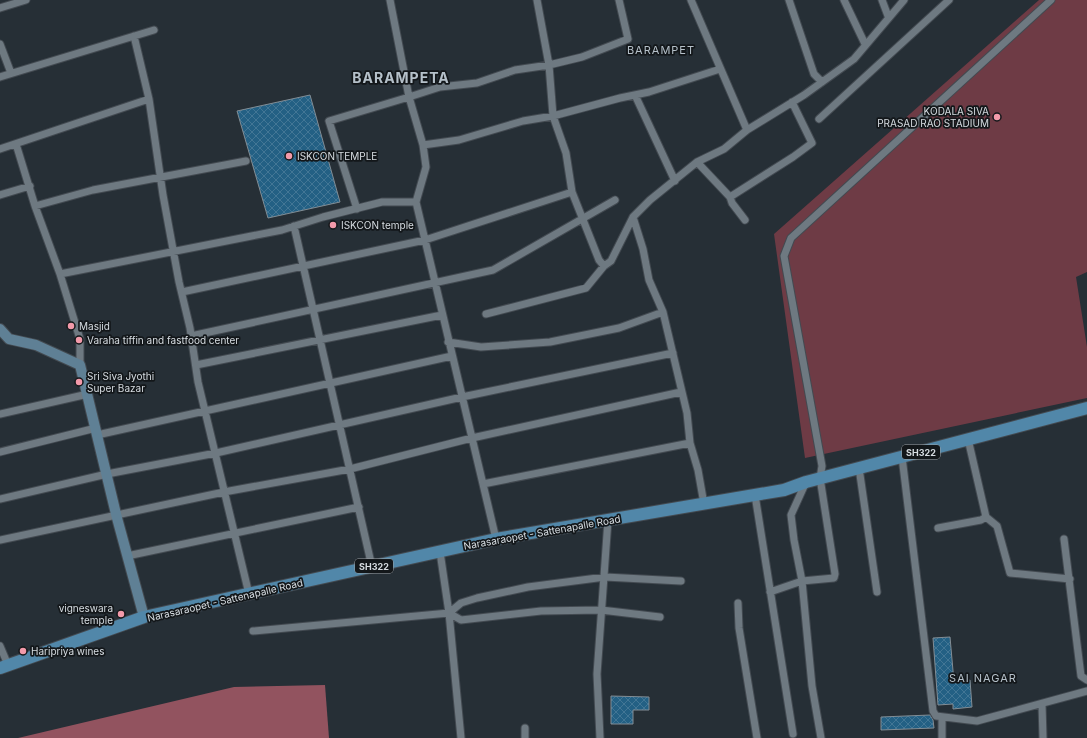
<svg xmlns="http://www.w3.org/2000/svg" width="1087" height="738" viewBox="0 0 1087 738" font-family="Inter,sans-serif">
  <defs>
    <pattern id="building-cross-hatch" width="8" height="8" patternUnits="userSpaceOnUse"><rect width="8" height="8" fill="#236084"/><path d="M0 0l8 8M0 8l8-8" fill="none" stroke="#427695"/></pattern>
  </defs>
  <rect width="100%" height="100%" fill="#262f36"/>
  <path fill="#6e3b45" d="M1039,0H1087V272L1076,277L1087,347V398L805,458L774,234Z"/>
  <path fill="#92535f" d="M325,685L329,738H18L234,687Z"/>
  <path fill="url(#building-cross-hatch)" stroke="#828d95" d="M310,95L340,202L268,218L237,111Z
    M950,637L954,682L970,680L972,707L953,709V704L938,705L933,638Z
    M611,696L649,697V710H633V724H611Z
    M930,715L933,720L934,728L881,730V717Z"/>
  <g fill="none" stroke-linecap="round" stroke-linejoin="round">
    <g stroke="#434a51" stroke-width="9">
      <path id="street" d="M537,0L549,65L553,116L566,153L572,192L599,260L604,266
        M691,0L747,130
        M789,0L814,74L822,82
        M844,0L865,44
        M882,0L888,16
        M0,8L26,0
        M134,36L149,99L163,195L179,282L190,328L198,382L249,594
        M0,44L11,73
        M0,77L154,30
        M635,95L675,181
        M819,119L949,0
        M16,144L35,206L60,274
        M423,145L409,97L440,87L477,83L515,70L549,65L582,57L628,39L619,0
        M0,149L149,99
        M697,162L730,197L732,203L745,220
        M0,195L30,186
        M730,197L793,157L812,143L792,102
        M416,202L496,539
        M35,206L93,190L246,161
        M357,209L329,121L409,97L390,0
        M294,226L372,567
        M182,292L425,240L572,192
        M663,312L687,413L690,443L698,470L704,504
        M486,314L586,288L604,266L611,261L633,217
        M191,336L493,270L615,200
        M448,342L481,347L550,342L619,328L663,312L649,280L643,249L633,217L650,200L697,162L724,149L747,130L804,95L854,59L904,0
        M80,365V339L60,274L282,230L323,217L382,202H416L426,167L423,145L459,140L523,121L553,116L620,98L649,92L720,69
        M196,365L442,315
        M0,414L88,394
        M97,435L452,356
        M968,439L986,517L997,526L1010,573L1070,579
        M0,452L96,428
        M902,457L933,711L936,716L977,721L1087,691
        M859,468L877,592
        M806,482L791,515L794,540L802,581L812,686L821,738
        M483,484L690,443
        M755,495L793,734
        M0,499L107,474L216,453L462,397L673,353
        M938,528L981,520L986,517
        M1064,539L1081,676L1087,680
        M0,540L224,492L350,469L472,438L681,392
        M440,552L449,613L461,738
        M127,556L359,507
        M770,592L802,581L834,578L835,574L820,478L822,466L784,256L791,238L1051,0
        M738,603L739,628L757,738
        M449,613L461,620L541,611L601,610L660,617
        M253,631L449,613L461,603L477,598L528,587L605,577L681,581
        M0,646L8,665
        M1042,704L1043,738
        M942,717V738
        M525,738V728
        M600,738L597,674L608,520"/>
    </g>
    <g stroke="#434a51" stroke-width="12">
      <path id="secondary" d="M0,329L9,339L36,345L80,365L117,518L144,617"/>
    </g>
    <g stroke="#434a51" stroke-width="14">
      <path id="primary" d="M0,668L144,617L496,539L784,490L806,482L1087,408"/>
    </g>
    <use href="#street" stroke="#6e7981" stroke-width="7"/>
    <use href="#secondary" stroke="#5f8095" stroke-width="10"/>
    <use href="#primary" stroke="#5187a9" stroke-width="12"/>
  </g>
  <g fill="#f39aaa" stroke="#13171a" stroke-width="1.5">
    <circle cx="997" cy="117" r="4"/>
    <circle cx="289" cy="156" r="4"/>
    <circle cx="333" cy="225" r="4"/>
    <circle cx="71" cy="326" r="4"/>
    <circle cx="79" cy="340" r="4"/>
    <circle cx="79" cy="382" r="4"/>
    <circle cx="121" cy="614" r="4"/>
    <circle cx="23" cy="651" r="4"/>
  </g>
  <g text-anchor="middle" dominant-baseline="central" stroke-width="3.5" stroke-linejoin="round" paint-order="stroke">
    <g fill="#13171a" stroke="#9ca1a5" stroke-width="1">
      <rect x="902" y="445" width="38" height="14" rx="3"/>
      <rect x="355" y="559" width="38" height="14" rx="3"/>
    </g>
    <g font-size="9" font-weight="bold" fill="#d6dce1">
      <text x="921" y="452">SH322</text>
      <text x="374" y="566">SH322</text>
    </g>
    <g font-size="10" fill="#d6dce1" stroke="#13171a" text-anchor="start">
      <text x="989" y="111" text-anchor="end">KODALA SIVA<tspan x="989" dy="12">PRASAD RAO STADIUM</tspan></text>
      <text x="297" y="156">ISKCON TEMPLE</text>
      <text x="341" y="225">ISKCON temple</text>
      <text x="79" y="326">Masjid</text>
      <text x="87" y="340">Varaha tiffin and fastfood center</text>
      <text x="87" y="376">Sri Siva Jyothi<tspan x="87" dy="12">Super Bazar</tspan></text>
      <text x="113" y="608" text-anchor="end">vigneswara<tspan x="113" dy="12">temple</tspan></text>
      <text x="31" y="651">Haripriya wines</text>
    </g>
    <g font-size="10" fill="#d6dce1" stroke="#13171a">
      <text transform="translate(542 532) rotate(-10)">Narasaraopet - Sattenapalle Road</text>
      <text transform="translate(225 600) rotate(-13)">Narasaraopet - Sattenapalle Road</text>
    </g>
    <g font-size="11" letter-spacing="1" fill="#b5c0c9" stroke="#13171a">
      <text x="661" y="50">BARAMPET</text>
      <text x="983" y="678">SAI NAGAR</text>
    </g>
    <g font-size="14" font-weight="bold" letter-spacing="1" fill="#b5c0c9" stroke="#13171a">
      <text x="401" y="77">BARAMPETA</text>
    </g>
  </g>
</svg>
